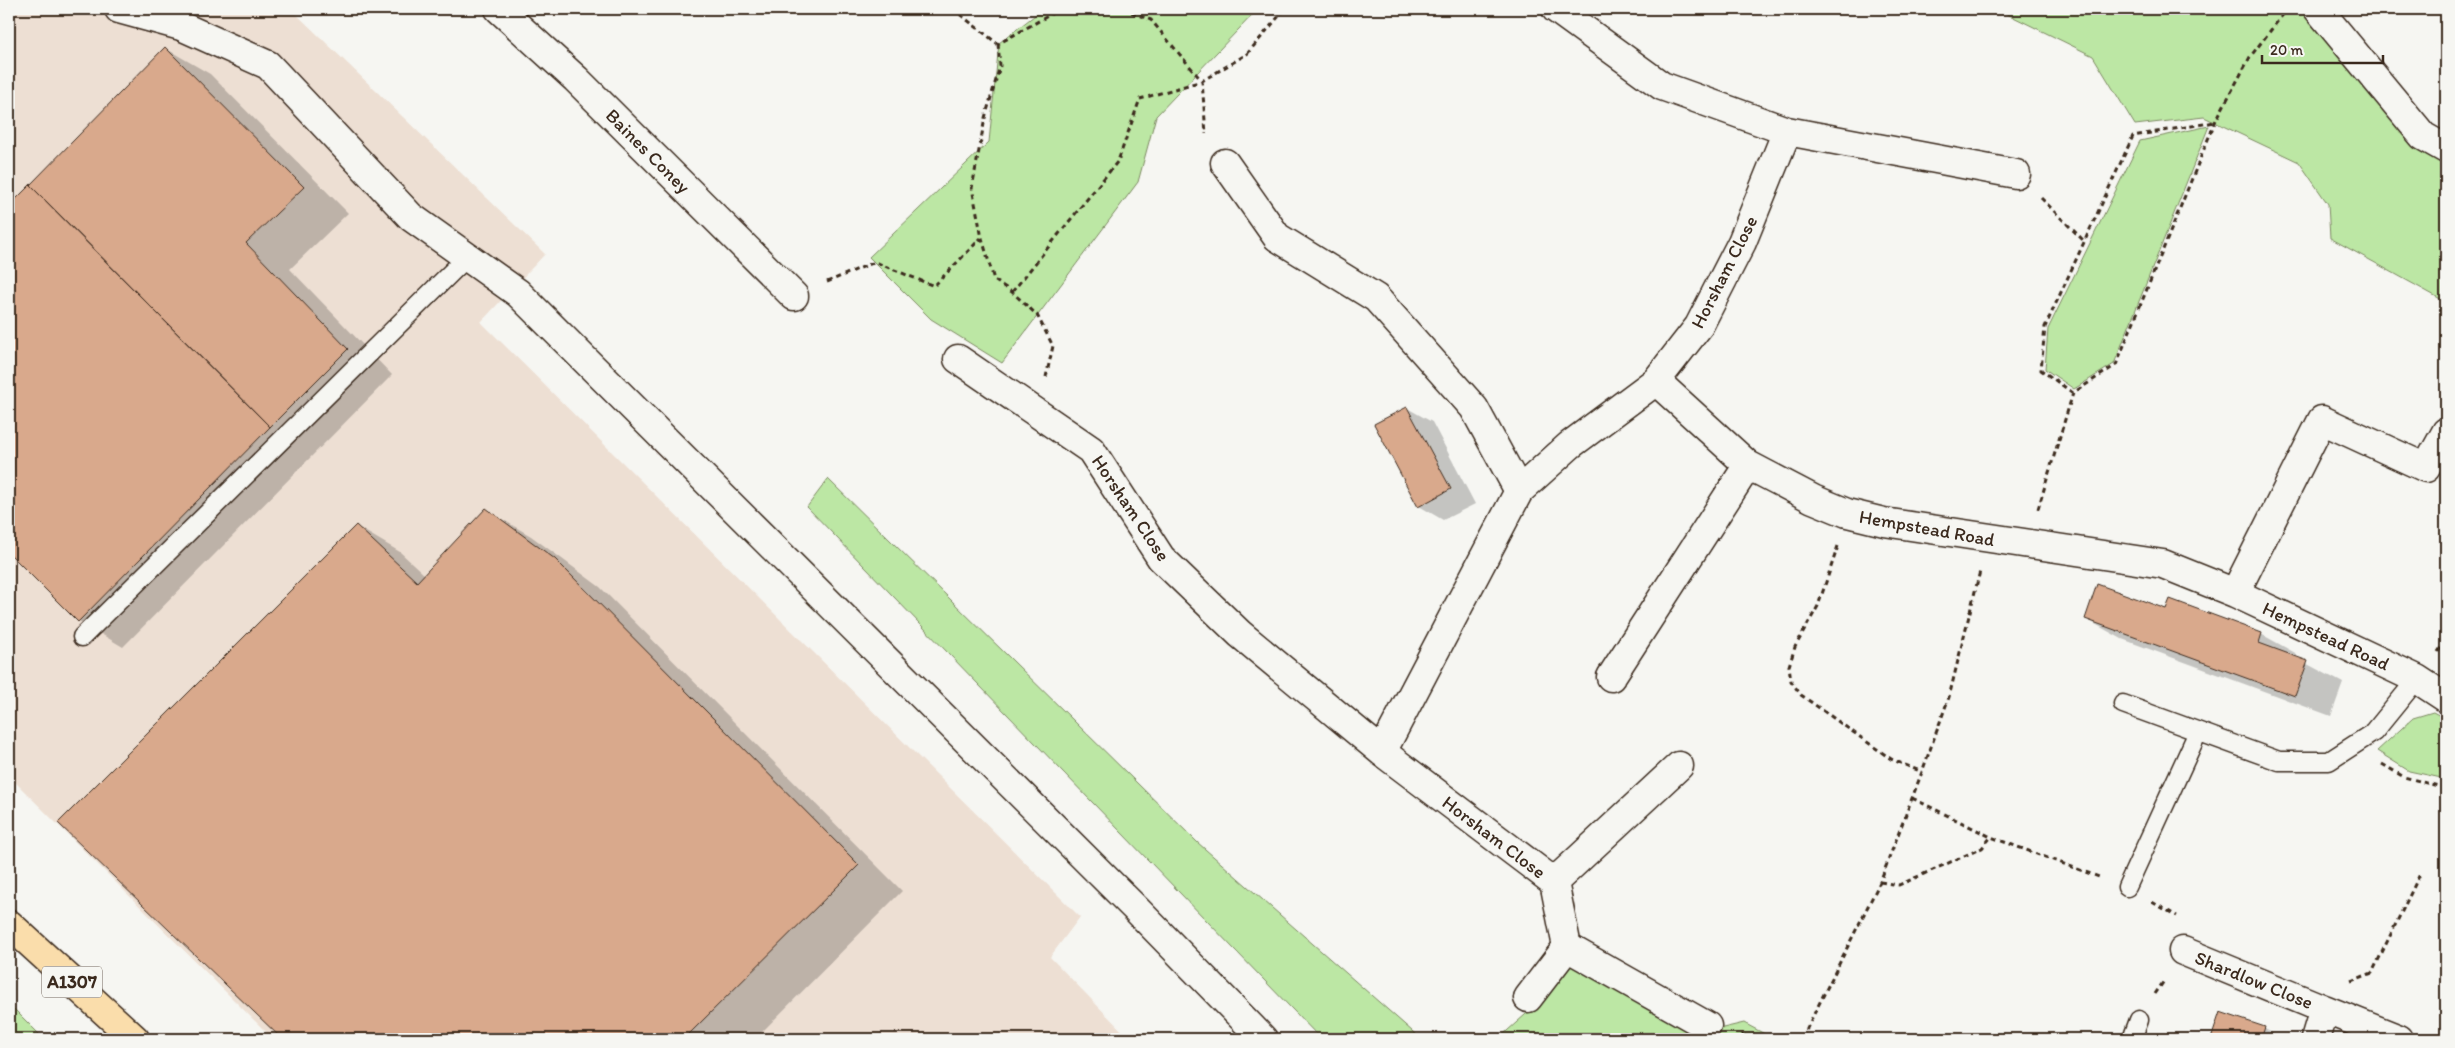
<svg xmlns="http://www.w3.org/2000/svg" width="2455" height="1048" viewBox="0 0 2455 1048" font-family="Itim,sans-serif">
  <rect width="100%" height="100%" fill="#f6f6f2"/>
  <filter id="ink" filterUnits="userSpaceOnUse"><feTurbulence type="fractalNoise" baseFrequency=".02" numOctaves="2"/><feDisplacementMap in="SourceGraphic" scale="10" xChannelSelector="R" yChannelSelector="G"/><feConvolveMatrix kernelMatrix="1 2 1 2 8 2 1 2 1" color-interpolation-filters="sRGB"/></filter>
  <g filter="url(#ink)">
    <path fill="#eddfd3" d="M9,9H291L545,254L481,322L1080,917L1050,957L1130,1039H273L9,776Z"/>
    <path fill="#bce7a4" stroke="#7c8861" d="M1043,9H1258L1156,116L1138,182L1002,363L931,319L869,257L989,142L999,43Z
      M1997,9H2319L2446,152V302L2330,238L2328,204L2299,162L2204,117L2135,125L2093,56Z
      M2209,126L2114,364L2074,389L2045,369L2048,329L2140,141Z
      M828,479L1197,842L1421,1039H1321L807,507Z
      M2433,712L2446,719V779L2409,771L2377,751L2413,718Z
      M1575,956L1706,1032L1744,1023L1774,1039H1498L1535,1006Z
      M9,1004L44,1039H9Z"/>
    <path fill="#0003" d="M165,48L210,74L348,213L290,269L392,375L123,647L79,621L9,551V207Z
      M1407,408L1432,422L1475,504L1443,520L1419,506Z
      M486,510L531,536L600,587L902,891L755,1039H284L60,823L356,526L400,552L425,575Z
      M2167,611L2261,634L2297,654L2296,658L2343,683L2331,716L2122,639L2086,619Z
      M2221,1014L2265,1029L2283,1039H2212Z"/>
    <path fill="#d9a98c" stroke="#3b2a1e" d="M165,47L304,187L246,243L348,349L270,427L30,185Z
      M30,185L270,427L78,622L9,553V206Z
      M1407,407L1451,489L1418,507L1374,424Z
      M486,508L555,559L859,865L684,1039H282L58,823L356,525L417,582Z
      M2097,584L2166,609L2170,599L2262,633L2259,643L2308,661L2295,696L2085,619Z
      M2220,1012L2265,1027L2261,1039H2211Z"/>
    <g fill="none" stroke-linecap="round" stroke-linejoin="round">
      <g stroke="#3b2a1e" stroke-width="21">
        <path id="service" d="M82,637L468,256
          M2123,704L2279,761H2329L2374,732L2417,679
          M2127,887L2198,732
          M2132,1039L2139,1020"/>
      </g>
      <g stroke="#3b2a1e" stroke-width="31">
        <path id="minor" d="M119,9L181,26L268,65L411,217L518,293L1137,910L1263,1039
          M499,9L576,79L794,296
          M2318,9L2423,136L2446,149
          M1787,131L2016,174
          M1225,163L1277,237L1376,298L1474,408L1519,491
          M958,359L1091,450L1161,558L1240,634L1382,752L1519,491L1570,445L1656,381L1699,326L1742,242L1787,131L1662,86L1556,9
          M1656,381L1748,465L1813,499L1847,513L1884,522L2163,564L2235,593
          M2446,432L2426,468L2322,420L2235,593L2417,679L2446,698
          M1611,677L1748,465
          M1382,752L1554,882L1567,947L1528,998
          M1554,882L1679,766
          M1567,947L1707,1026
          M2183,951L2324,1009
          M2315,1039L2324,1009L2399,1039"/>
      </g>
      <g stroke="#3b2a1e" stroke-width="31">
        <path id="primary" d="M9,924L135,1039"/>
      </g>
      <path stroke="#3b2a1e" stroke-width="3" stroke-dasharray="5 4" stroke-linecap="butt" d="M953,9L998,44L1060,9
        M1123,9L1151,20L1202,81L1206,134
        M998,44L1000,66L985,118L972,188L982,238L994,280L1012,292L1037,315L1053,346L1046,377
        M2041,198L2085,242
        M827,282L875,262L934,286L981,238
        M1012,292L1118,161L1140,99L1202,81L1247,54L1285,9
        M2073,393L2041,370L2045,327L2133,136L2215,122
        M2038,509L2073,393L2116,365L2215,122L2250,57L2284,13
        M1838,546L1818,606L1795,647L1789,666L1791,681L1801,695L1891,759L1922,772
        M2438,652L2446,640
        M2382,764L2404,777L2446,788
        M1912,798L1991,837L2099,877
        M2445,828L2446,818
        M1880,882L1899,885L1982,848L1991,837
        M2152,902L2177,916
        M2351,981L2372,973L2420,874
        M2155,994L2164,981
        M1741,1034L1750,1039
        M1174,1039L1179,1035L1183,1039
        M1805,1039L1807,1028L1880,882L1922,772L1949,697L1980,571"/>
      <use href="#service" stroke="#f6f6f2" stroke-width="18"/>
      <use href="#minor" stroke="#f6f6f2" stroke-width="28"/>
      <use href="#primary" stroke="#faddab" stroke-width="28"/>
    </g>
  </g>
  <g text-anchor="middle" dominant-baseline="central" stroke-width="4" stroke-linejoin="round" paint-order="stroke">
    <rect fill="#f6f6f2" stroke="#73675e" stroke-width="1" x="42" y="966.5" width="60" height="31" rx="4"/>
    <g font-size="18" font-weight="bold" fill="#3b2a1e">
      <text x="72" y="982">A1307</text>
    </g>
    <g font-size="19" fill="#3b2a1e" stroke="#f6f6f2">
      <text transform="translate(648 151) rotate(45)">Baines Coney</text>
      <text transform="translate(1724 272) rotate(-63)">Horsham Close</text>
      <text transform="translate(1131 508) rotate(56)">Horsham Close</text>
      <text transform="translate(1927 528) rotate(10)">Hempstead Road</text>
      <text transform="translate(2326 636) rotate(25)">Hempstead Road</text>
      <text transform="translate(1494 837) rotate(37)">Horsham Close</text>
      <text transform="translate(2254 980) rotate(22)">Shardlow Close</text>
    </g>
  </g>
  <rect width="2455" height="1048" fill="none" stroke="#f6f6f2" stroke-width="30"/>
  <rect x="15" y="15" width="2425" height="1018" fill="none" stroke="#3b2a1e" stroke-width="2" filter="url(#ink)"/>
  <path d="M2262 55v8h121v-8" fill="none" stroke="#3b2a1e" stroke-width="2.5"/>
  <text x="2270" y="55" font-size="15" fill="#3b2a1e" stroke="#f6f6f2" stroke-width="4" paint-order="stroke">20 m</text>
</svg>
